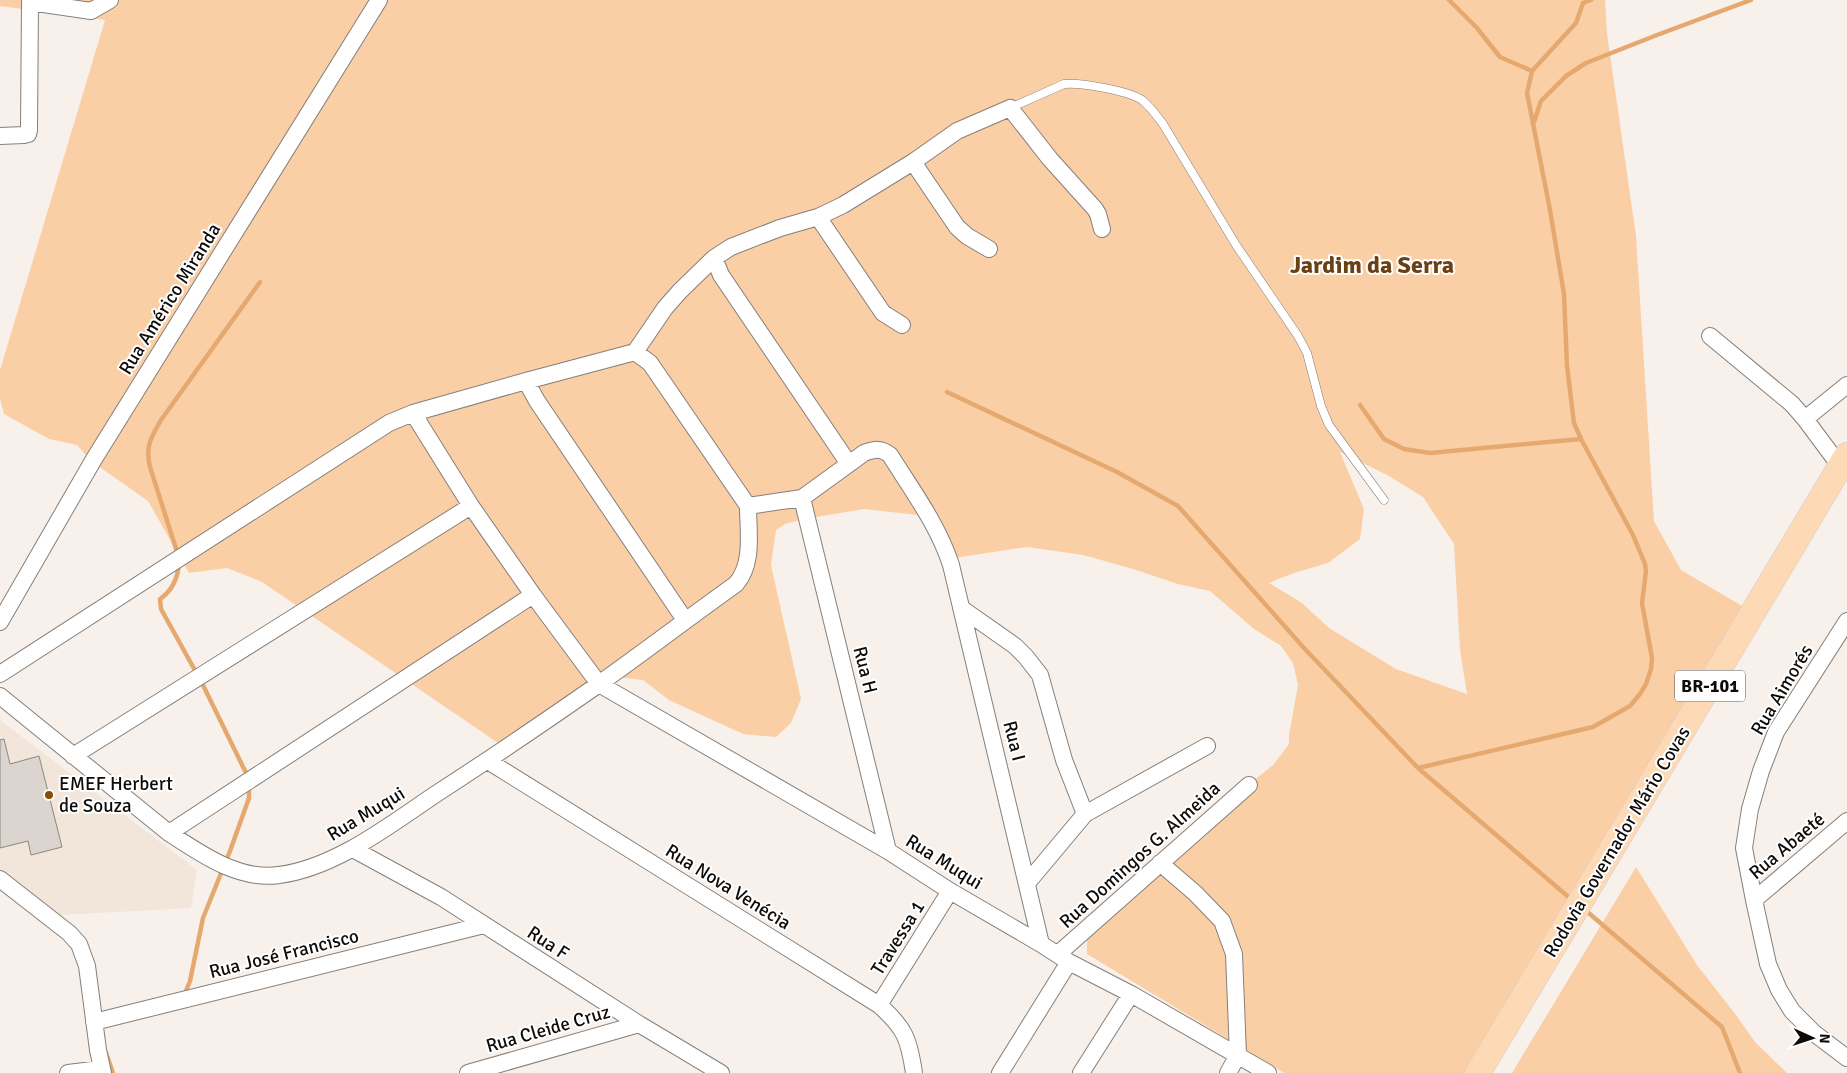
<svg xmlns="http://www.w3.org/2000/svg" width="1847" height="1073" viewBox="0 0 1847 1073" font-family="Signika,sans-serif">
  <rect width="100%" height="100%" fill="#f8f1eb"/>
  <path fill="#f2e5d9" d="M0,720L197,870L191,908L60,915L0,870Z"/>
  <path fill="#fbcfa6" fill-rule="evenodd" d="M0,0H1605L1607,33L1636,236L1654,521L1681,570L1749,610L1470,1073H1284L1087,954V939L1120,906L1203,838L1242,799L1252,782L1274,764L1289,744V735L1298,685L1293,663L1281,646L1254,629L1210,591L1178,584L1133,569L1083,555L1027,547L954,558L939,527L917,515L864,509L805,519L785,524L776,530L771,565L801,699L791,723L776,737L743,734L669,700L643,680L616,677L501,745L262,582L227,568L189,573L148,501L91,461L77,445L49,439L4,414L0,399V370L105,20L0,6ZM1340,452L1387,475L1423,497L1454,544L1460,650L1467,694L1396,669L1329,628L1302,603L1269,583L1294,573L1328,563L1360,539L1364,509Z
    M1636,867L1697,965L1736,1015L1755,1042L1787,1073H1512Z"/>
  <g fill="none" stroke-linecap="round" stroke-linejoin="round">
    <path stroke="#e5a96f" stroke-width="4.5" d="M1449,0L1477,28L1500,57L1532,71
      M1534,122L1541,101L1566,76L1586,63L1657,35L1751,0
      M947,392L1117,472L1178,506L1304,648L1418,768L1572,900
      M1360,405L1384,439L1404,449L1430,453L1581,439
      M178,555L150,467C145,446 151,438 161,420L260,282
      M179,563C178,578 173,590 160,599L161,609L197,674
      M201,681L248,777
      M1418,768L1593,727L1630,706L1640,694L1646,684L1651,669L1652,658L1642,603L1646,571L1645,564L1633,535L1581,439L1574,423L1567,366L1564,294L1550,210L1527,93L1532,71L1576,23L1583,3L1591,0
      M1584,909L1722,1027L1740,1073
      M184,996L190,981L203,918L230,851L249,798V785
      M106,1053L113,1073"/>
  </g>
  <path fill="#dbd4cf" stroke="#8d8782" d="M4,739L10,764L39,756L62,847L31,855L28,841L0,848V740Z"/>
  <g fill="none" stroke-linecap="round" stroke-linejoin="round">
    <g stroke="#857f7a" stroke-width="9">
      <path id="service" d="M1010,108L1064,84C1080,82 1129,91 1142,100C1150,106 1157,116 1163,124L1236,245L1298,336L1307,353L1321,406L1329,425L1384,500"/>
    </g>
    <g stroke="#857f7a" stroke-width="18">
      <path id="minor" d="M0,136L24,135L28,134L29,130L30,2L91,11L110,0
        M913,162L957,227L967,236L989,249
        M818,217L883,313L902,325
        M1710,336L1792,404L1805,419L1840,466
        M635,352L665,308L680,291L714,258
        M413,413L526,381
        M1805,419L1847,385
        M849,464L721,275L714,258L731,247L780,228L818,217L843,205L913,162L957,131L1010,108L1050,159L1095,209L1098,214L1102,229
        M802,498L888,851
        M961,608L1015,646L1026,657L1040,675L1064,760L1085,814
        M685,620L537,401L526,381L635,352L650,363L748,506
        M1847,621L1776,732L1761,771L1750,809L1744,848L1754,900L1768,964L1779,990L1792,1011L1814,1033L1847,1058
        M0,622L94,459L379,0
        M0,674L389,423L413,413L471,506L533,595L599,684L888,851L950,891L1041,944L1069,962L1131,994L1268,1073
        M0,696L169,833C201,854 239,881 279,875C336,868 392,823 439,792C493,757 546,721 599,684C645,651 690,617 736,584C754,563 748,532 748,506L802,498L864,453C875,449 881,448 890,455C912,490 938,525 951,565L1041,944
        M73,756L471,506
        M488,761L879,1005C905,1028 909,1039 914,1073
        M169,833L533,595
        M353,849L441,897L639,1024L721,1073
        M1160,863L1195,893L1222,921L1234,954L1238,1055L1228,1073
        M0,879L69,933L79,944L87,966L98,1050L103,1073
        M1028,882L1085,814L1207,746
        M1754,900L1847,821
        M1058,954L1249,785
        M879,1005L950,891
        M94,1022L484,925
        M68,1073L101,1069
        M468,1073L639,1024
        M1000,1073L1069,962
        M1081,1073L1131,994"/>
    </g>
    <g stroke="#cfcece" stroke-width="26">
      <path id="primary" d="M1478,1073L1847,455"/>
    </g>
    <use href="#service" stroke="#fff" stroke-width="8"/>
    <use href="#minor" stroke="#fff" stroke-width="16"/>
    <use href="#primary" stroke="#fed9b5" stroke-width="25"/>
  </g>
  <circle fill="#884f02" stroke="#fff" stroke-width="2" cx="49" cy="795" r="5"/>
  <g text-anchor="middle" dominant-baseline="central" stroke-width="4" stroke-linejoin="round" paint-order="stroke">
    <rect fill="#fff" stroke="#565453" stroke-width="1" x="1675" y="670.5" width="70" height="31" rx="4"/>
    <g font-size="18" font-weight="bold" fill="#0d0b09">
      <text x="1710" y="686">BR-101</text>
    </g>
    <g font-size="19" fill="#0d0b09" stroke="#fff">
      <text transform="translate(170 299) rotate(-58)">Rua Américo Miranda</text>
      <text transform="translate(865 670) rotate(76)">Rua H</text>
      <text transform="translate(1782 690) rotate(-59)">Rua Aimorés</text>
      <text transform="translate(1014 741) rotate(76)">Rua I</text>
      <text transform="translate(366 814) rotate(-31)">Rua Muqui</text>
      <text transform="translate(1617 842) rotate(-59)">Rodovia Governador Mário Covas</text>
      <text transform="translate(1787 846) rotate(-40)">Rua Abaeté</text>
      <text transform="translate(1140 855) rotate(-42)">Rua Domingos G. Almeida</text>
      <text transform="translate(944 862) rotate(32)">Rua Muqui</text>
      <text transform="translate(728 887) rotate(32)">Rua Nova Venécia</text>
      <text transform="translate(898 938) rotate(-58)">Travessa 1</text>
      <text transform="translate(548 943) rotate(33)">Rua F</text>
      <text transform="translate(284 954) rotate(-14)">Rua José Francisco</text>
      <text transform="translate(548 1029) rotate(-16)">Rua Cleide Cruz</text>
    </g>
    <g font-size="19" fill="#0d0b09" stroke="#fff" text-anchor="start">
      <text x="59" y="784">EMEF Herbert<tspan x="59" dy="22">de Souza</tspan></text>
    </g>
    <g font-size="24" font-weight="bold" fill="#694114" stroke="#fff">
      <text x="1372" y="265">Jardim da Serra</text>
    </g>
  </g>
  <g transform="translate(1812 1038) rotate(93)" stroke="#ffffff" stroke-width="4" paint-order="stroke">
  <path d="M0-4L9 19L0 12L-9 19Z" fill="#0d0b09"/>
  <text y="-8" font-size="14" font-weight="bold" text-anchor="middle" fill="#0d0b09">N</text>
  </g>
</svg>
